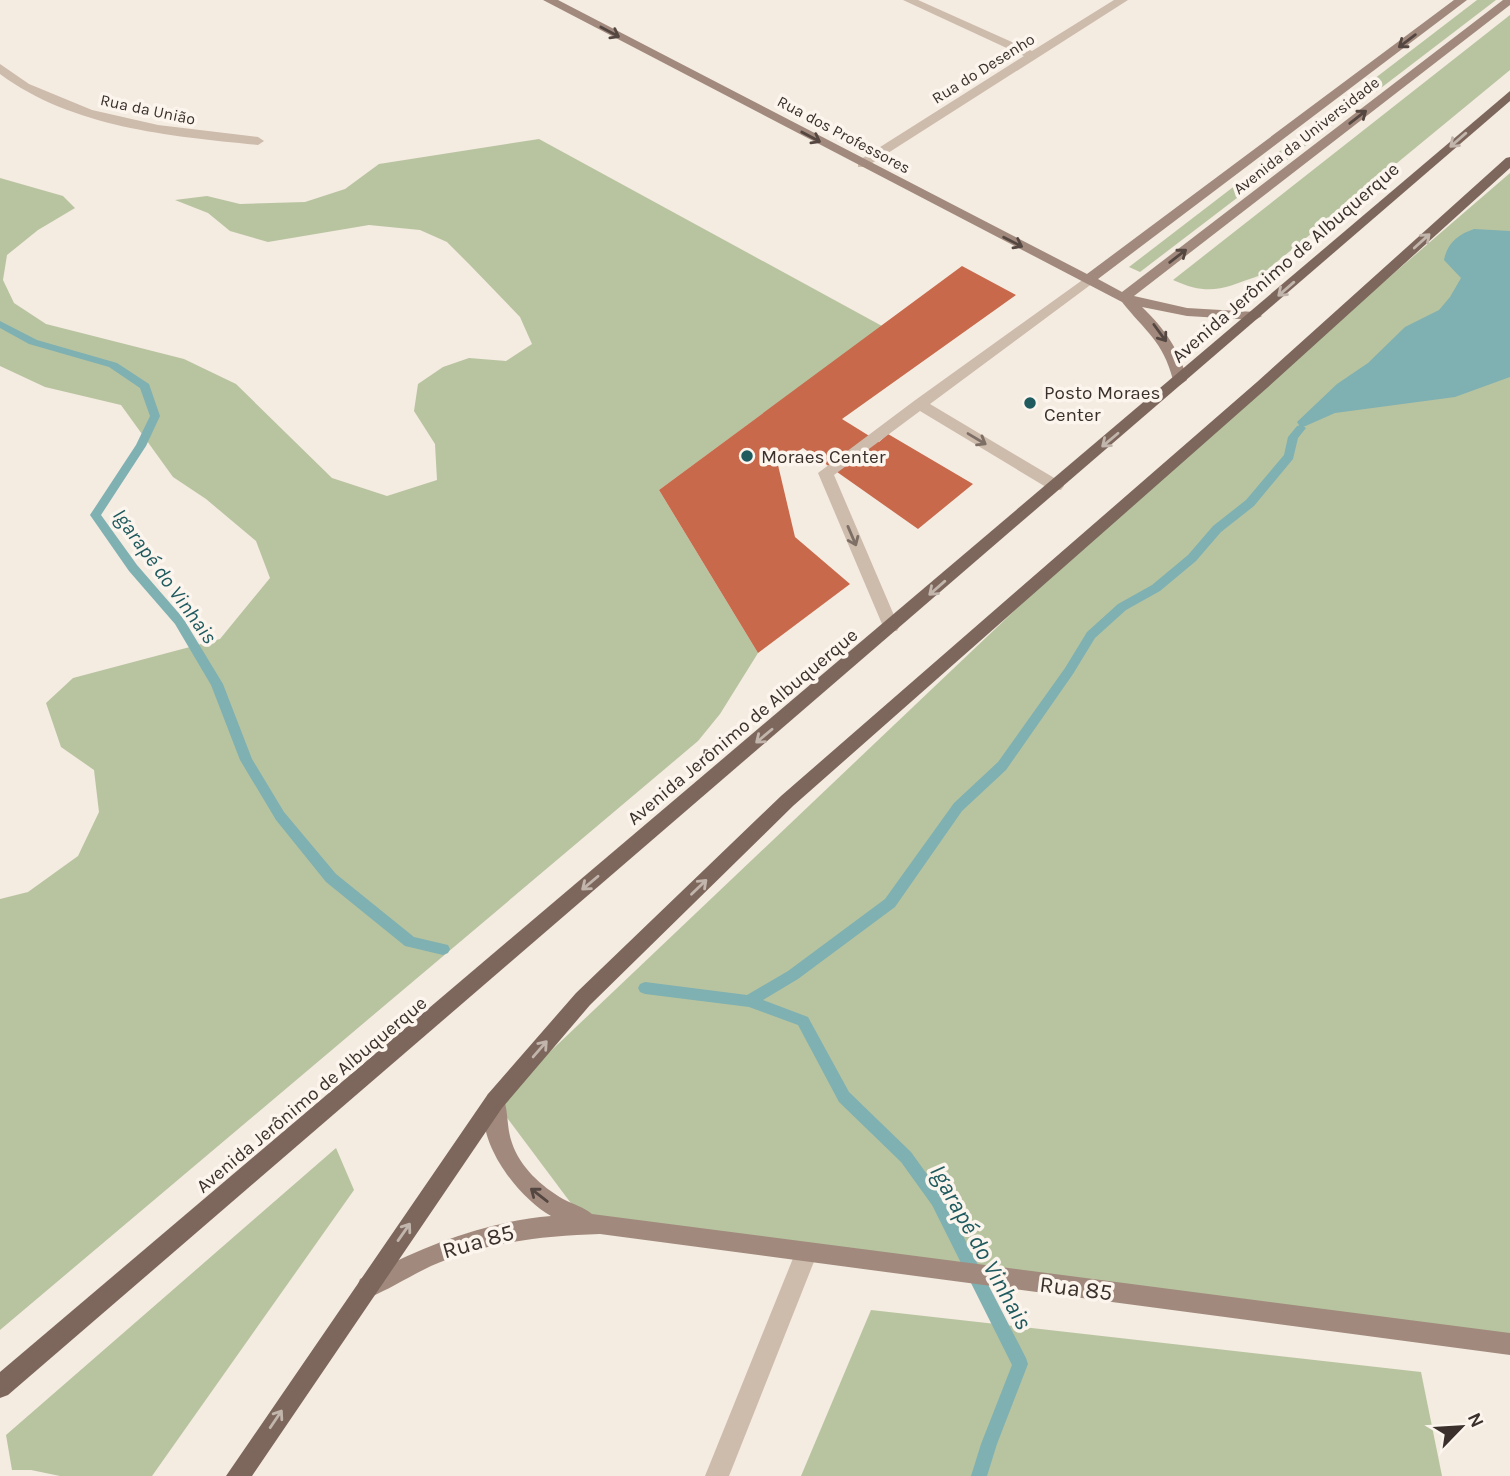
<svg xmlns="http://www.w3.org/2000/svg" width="1510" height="1476" font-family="Karla,sans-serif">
<rect width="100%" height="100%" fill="#f4ebe1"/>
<!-- green -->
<g fill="#b8c4a0">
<path d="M1477,0H1496L1140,272L1129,267Z"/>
<path d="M1510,15V70L1261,275C1223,288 1211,297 1173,280Z"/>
<path d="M539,139L882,326L659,490L758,653L720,714L698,741L0,1330V899L28,892L78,856L99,812L94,770L61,747L46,703L73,678L220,639L270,578L256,541L206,499L173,477L121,405L45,387L0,366V178L63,196L75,208L38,230L7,255L3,280L14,303L46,324L184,359L236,384L332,478L387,496L437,480L435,444L414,411L418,384L443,367L469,358L506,361L532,344L520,317L468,263L447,242L420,230L369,225L268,242L230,231L208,213L175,200L207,196L240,204L305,202L345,189L379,164Z"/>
<path d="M1510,173V1349L588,1226L496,1103L1132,499Z"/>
<path d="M336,1148L354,1190L152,1476H60L31,1470H12L6,1435Z"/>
<path d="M871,1310L1421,1372L1442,1476H801Z"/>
</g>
<!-- water -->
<path fill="#7fb0b2" d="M1474,229L1510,231V377L1455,397L1335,413L1301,428L1297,422L1337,384L1368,363L1405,327L1439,310L1450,297L1461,278L1444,260C1447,243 1459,234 1474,229Z"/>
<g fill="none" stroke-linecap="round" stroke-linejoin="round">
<!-- stream -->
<g fill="#7fb0b2" fill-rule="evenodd">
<path d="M0,321L37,340L117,363L149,384L160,416L146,446L101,515L137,565L183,618L223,684L252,759L284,812L336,874L414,937L448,945L450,949L448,953L443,955L405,946L326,882L276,820L240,760L211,685L175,624L129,571L90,515L136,445L150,416L140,388L109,367L29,344L0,328Z"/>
<path d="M1301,425L1306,428L1298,438L1293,459L1254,506L1221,532L1196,561L1160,591L1126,610L1095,638L1073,674L1006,770L962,811L895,907L798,979L763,1000L808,1017L849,1092L911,1152L942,1195L1026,1358L1028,1364L997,1444L987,1476H971L981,1444L1012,1365L932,1205L901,1162L839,1102L798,1025L749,1007L645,994L640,992L638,988L640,984L645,982L747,995L788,971L885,899L954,803L998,762L1065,668L1087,632L1118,604L1152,585L1188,555L1213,526L1246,500L1284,455L1288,437L1297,426Z"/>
</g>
</g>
<!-- building -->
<path fill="#c8694b" d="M962,266L1016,295L842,419L879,442L888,434L973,484L918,529L803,448L778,465L795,537L850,584L758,653L659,490Z"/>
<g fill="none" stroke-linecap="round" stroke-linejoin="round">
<!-- lane -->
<g fill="#cdbbac" fill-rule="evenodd">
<path d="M1088,276L1093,277V283L930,404L1061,482L1064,486L1061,490H1051L920,411L834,475L899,627L897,631H885L818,473L914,401Z"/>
<path d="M806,1243L814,1246L817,1254L729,1476H705L798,1246Z"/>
</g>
<!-- street -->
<g fill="#cdbbac" fill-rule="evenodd">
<path d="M903,0H918L1032,51L1114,0H1128L866,167H858V161L1024,56Z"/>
<path d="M0,64L29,84L92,110L158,125L258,137L264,141L258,145C170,136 73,128 0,74Z"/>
</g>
<!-- secondary -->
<g fill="#a18a7d" fill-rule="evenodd">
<path d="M543,0H558L1087,274L1454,0H1467L1098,279L1122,292L1503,0H1510V5L1134,296L1187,308L1255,312L1262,316L1255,320L1187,316L1142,307C1164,328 1180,350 1187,380L1180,385L1173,380C1163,341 1145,331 1122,302Z"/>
<path d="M495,1091L502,1094C509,1109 506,1127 512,1143C520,1167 541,1186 563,1199C572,1204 584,1207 592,1214L1510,1333V1355L600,1234C542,1236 485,1242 431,1266C410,1276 390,1289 368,1298L360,1295L357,1287L360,1279C421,1247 482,1222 551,1216C517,1197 469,1135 488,1094Z"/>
</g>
<!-- primary -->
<g fill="#7d675c" fill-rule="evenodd">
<path d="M1510,91V101L8,1395L0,1398V1372Z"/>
<path d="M1510,157V168L1267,388L793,806L590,1005L502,1108L252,1476H226L488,1094L576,993L781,796L1257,382L1506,158Z"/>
</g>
</g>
<!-- one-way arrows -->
<defs><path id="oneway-shaft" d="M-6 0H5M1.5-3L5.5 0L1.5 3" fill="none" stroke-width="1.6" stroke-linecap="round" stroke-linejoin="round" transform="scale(1.75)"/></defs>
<g stroke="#544640">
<use href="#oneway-shaft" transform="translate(610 32) rotate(28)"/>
<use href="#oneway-shaft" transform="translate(1407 41) rotate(143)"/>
<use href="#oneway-shaft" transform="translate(1358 117) rotate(-38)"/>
<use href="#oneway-shaft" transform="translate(811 137) rotate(28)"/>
<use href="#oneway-shaft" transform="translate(1013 242) rotate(27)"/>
<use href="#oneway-shaft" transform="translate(1178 256) rotate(-38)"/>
<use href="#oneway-shaft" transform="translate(1160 333) rotate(54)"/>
<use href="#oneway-shaft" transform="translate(539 1195) rotate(-142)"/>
</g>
<g stroke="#c2b5ac">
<use href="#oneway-shaft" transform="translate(1458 140) rotate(139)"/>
<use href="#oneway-shaft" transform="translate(1422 241) rotate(-42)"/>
<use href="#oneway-shaft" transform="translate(1286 289) rotate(139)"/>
<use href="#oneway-shaft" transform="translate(1110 440) rotate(140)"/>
<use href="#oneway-shaft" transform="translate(937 588) rotate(139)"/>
<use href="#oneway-shaft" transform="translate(764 736) rotate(140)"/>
<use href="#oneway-shaft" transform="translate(590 883) rotate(140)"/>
<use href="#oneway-shaft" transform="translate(699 887) rotate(-44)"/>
<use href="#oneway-shaft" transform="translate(540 1049) rotate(-49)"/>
<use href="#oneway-shaft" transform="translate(404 1232) rotate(-55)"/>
<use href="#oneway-shaft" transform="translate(276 1419) rotate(-56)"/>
</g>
<g stroke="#7d6f65">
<use href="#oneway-shaft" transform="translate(977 439) rotate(31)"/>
<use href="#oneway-shaft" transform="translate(852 536) rotate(67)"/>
</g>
<!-- markers -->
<g fill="#1f5a5e" stroke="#fbf5ee" stroke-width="2.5">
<circle cx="1030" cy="403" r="7"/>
<circle cx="747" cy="456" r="7"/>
</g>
<g text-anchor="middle" stroke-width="7" stroke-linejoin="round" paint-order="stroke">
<!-- far-street labels -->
<g font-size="16" fill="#3b302b" stroke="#fbf5ee">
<text transform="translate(983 68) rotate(-32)" y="6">Rua do Desenho</text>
<text transform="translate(148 109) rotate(12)" y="6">Rua da União</text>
<text transform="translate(844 134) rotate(28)" y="6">Rua dos Professores</text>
<text transform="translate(1306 135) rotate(-38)" y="6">Avenida da Universidade</text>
</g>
<!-- street labels -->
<g font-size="19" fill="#3b302b" stroke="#fbf5ee">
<text transform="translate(1285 262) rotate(-41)" y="7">Avenida Jerônimo de Albuquerque</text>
<text transform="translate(742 726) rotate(-40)" y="7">Avenida Jerônimo de Albuquerque</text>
<text transform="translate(311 1094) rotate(-40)" y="7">Avenida Jerônimo de Albuquerque</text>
</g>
<!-- poi labels -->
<g font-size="19" fill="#3b302b" stroke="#fbf5ee" text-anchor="start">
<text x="1044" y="399">Posto Moraes<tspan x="1044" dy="22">Center</tspan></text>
<text x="761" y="463">Moraes Center</text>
</g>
<!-- water labels -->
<g font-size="21" font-style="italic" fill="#1f5a5e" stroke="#fbf5ee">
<text transform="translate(165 576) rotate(54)" y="7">Igarapé do Vinhais</text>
</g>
<!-- near-street labels -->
<g font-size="23" fill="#3b302b" stroke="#fbf5ee">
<text transform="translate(478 1241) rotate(-16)" y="8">Rua 85</text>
<text transform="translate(1076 1288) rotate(7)" y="8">Rua 85</text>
</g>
<!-- near-water labels -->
<g font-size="24" font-style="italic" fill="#1f5a5e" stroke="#fbf5ee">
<text transform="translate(981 1247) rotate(61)" y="8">Igarapé do Vinhais</text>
</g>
</g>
<!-- north arrow -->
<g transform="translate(1461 1427) rotate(65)" stroke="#fbf5ee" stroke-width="5" paint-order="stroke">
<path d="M0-5L12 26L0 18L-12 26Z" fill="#3b302b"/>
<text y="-10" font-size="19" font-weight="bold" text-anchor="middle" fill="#3b302b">N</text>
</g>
</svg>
